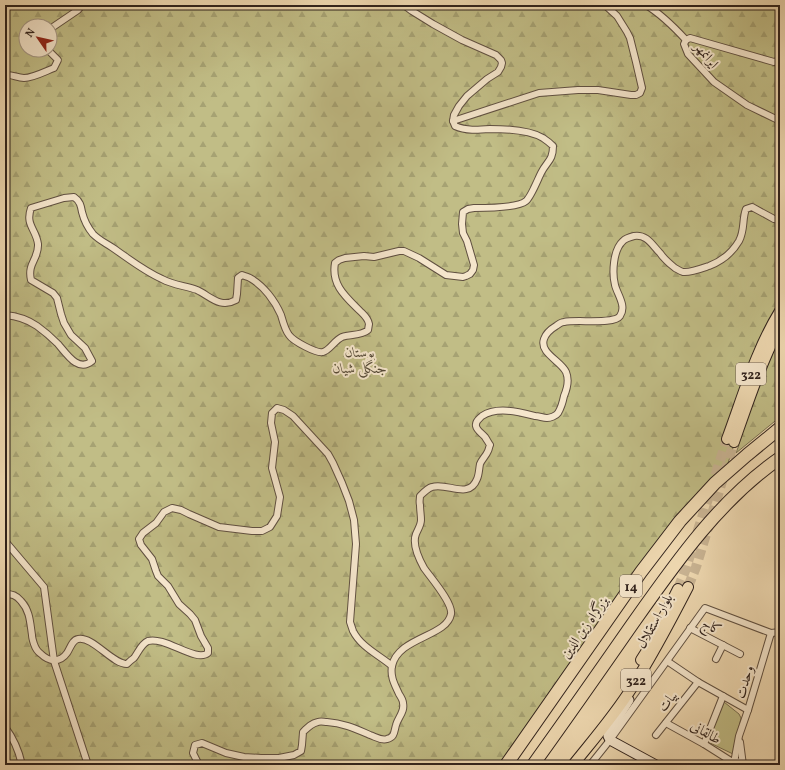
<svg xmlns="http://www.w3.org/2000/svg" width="785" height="770" font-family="Vollkorn,Amiri,serif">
<defs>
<pattern id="forest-firs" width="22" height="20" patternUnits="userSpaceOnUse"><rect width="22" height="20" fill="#c1bd86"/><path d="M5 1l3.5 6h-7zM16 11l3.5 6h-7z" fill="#a6a273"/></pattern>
</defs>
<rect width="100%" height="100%" fill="#efd9b1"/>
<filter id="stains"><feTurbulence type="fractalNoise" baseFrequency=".005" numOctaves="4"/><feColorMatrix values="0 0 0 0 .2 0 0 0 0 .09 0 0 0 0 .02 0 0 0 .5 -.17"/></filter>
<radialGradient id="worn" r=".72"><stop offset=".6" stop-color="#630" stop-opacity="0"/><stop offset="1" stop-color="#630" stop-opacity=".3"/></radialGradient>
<!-- forest -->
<path fill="url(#forest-firs)" stroke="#787051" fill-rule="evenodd" d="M5,5H780V417L736,453L739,445L735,442L723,478L689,513L506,765H5ZM26,26H50V50H26Z"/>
<!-- green -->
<path fill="#c1bd86" stroke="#787051" d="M724,702L739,714L741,718L733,754L708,742Z"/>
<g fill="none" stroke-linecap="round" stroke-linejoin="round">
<!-- primary-tunnel -->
<g stroke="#c9b493" stroke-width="10" stroke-dasharray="10 5" stroke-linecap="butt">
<path d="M688,587L696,567L734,442"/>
<path d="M678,589L685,571L727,439"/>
</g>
<defs>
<g id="street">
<path d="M646,5C661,14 674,27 686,40"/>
<path d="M50,29L78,10L82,5"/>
<path d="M780,60L774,62L690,38L686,40L684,44L688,54L714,82L747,105L780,121"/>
<path d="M5,75C12,74 17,78 24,78C33,78 46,71 54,68L58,60L48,50"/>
<path d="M453,121L539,93L578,90H598L631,95H636L640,93L642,88L636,62L630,38L627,32L617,16L605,5"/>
<path d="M5,315C17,316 27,319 37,326C44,331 52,338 58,344C66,353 78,373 92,361L85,348L71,335L64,323L61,314L57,298L53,293L31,280C27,263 39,259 38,244C36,229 25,225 31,208L64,198L74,197C80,201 81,206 82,212C84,220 88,228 93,234C100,241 106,243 113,248C129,259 144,271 162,279C173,285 186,286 197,290C210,296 220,309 236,300L237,294L238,278L242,275C245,276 248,277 250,278C264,286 275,301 281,315C283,322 285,330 289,335C293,341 317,354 323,352C329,351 335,340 342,337C351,334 361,336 368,330C368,330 369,324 369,324C368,318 364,315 360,311C346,297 331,285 335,263L339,260L345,258L364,256L374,257L399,251H404L419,258L446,275L463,277L466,276L470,274L473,270L474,265L467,241L463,233L462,224L463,212L468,209L474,208C485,208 518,208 526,201C531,197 538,179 541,173C547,161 553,161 553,146C550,143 546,140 543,138C529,130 506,129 490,129C478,130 466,131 455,126L453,121L454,115L459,106L467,96L487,79L498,72L501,67L502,63L501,60L496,55L462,40L433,24L412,11L404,5"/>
<path d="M5,541L44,587L54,661L88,765"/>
<path d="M5,594C12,594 16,595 21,601C30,611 30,622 32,635C32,638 33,641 34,644C35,647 38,652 41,654C49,662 60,663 67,653C70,649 72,640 78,639C93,636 112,664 127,664C129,662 131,660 134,658C138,653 141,644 148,641C165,636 196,663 208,653V648L201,636L195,620L190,614L179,604L168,586L158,576L156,571L152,559L141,545L139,539L143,533L156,523L164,512L172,508L181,510L189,514L219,527L252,531H262L270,527L277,516L280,497L272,468L275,442L271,423L272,413L277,408L284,410L293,416L328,454L333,463L342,483L349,501L354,520L356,544L350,622C351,625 352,628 353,631C361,647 379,655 392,666"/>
<path d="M690,628L740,654"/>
<path d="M771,633L780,632"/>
<path d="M716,659L723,645"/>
<path d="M670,663L698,682L748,710"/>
<path d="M666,723L704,744L734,763L739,736L748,710L771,633"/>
<path d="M5,727C14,739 19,751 22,765"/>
<path d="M656,735L698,682"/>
<path d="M740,742L743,765"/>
<path d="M704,744L723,696"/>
<path d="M199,765L193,753L195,745L202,743L226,753L244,757L261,758H279L294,755L301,751L302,745L303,732C308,727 312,723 318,722C321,721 324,722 327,722C343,723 356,729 370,735C376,737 381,741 387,739C395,737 394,732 396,725C398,717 405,712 403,703C403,700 401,697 399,694C395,685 390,677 392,666C398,637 447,637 451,614C453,603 431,578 424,568C419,559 412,544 416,534C418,529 421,525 421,520C421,515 420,510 420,505C419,502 420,499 420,496C423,493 428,488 432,487C447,482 469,500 477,479C479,475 479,469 480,464C482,459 486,456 488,451C489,449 489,447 490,445C488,442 487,440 485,437C482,433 477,431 476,426C475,421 479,419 482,416C497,406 519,412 535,416C539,416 543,418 547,418C550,418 556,416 558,413C561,408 563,401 564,396C567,389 569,379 566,372C561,361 539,353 544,339C546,333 551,329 556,326C559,324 561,322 564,322C577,319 614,325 620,316C627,306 617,294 615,285C612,273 613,250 623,241C626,238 630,237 634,236C647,234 652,245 660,253C664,259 670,264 675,268C677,269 680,271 683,272C690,273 703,268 709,266C722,261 732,253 739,241C745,230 742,219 746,209L752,207L774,219L780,220"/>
<path d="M590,765L610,740L705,608L771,633"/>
</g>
<g id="secondary">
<path d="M629,700L609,732L608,736L610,740L656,765"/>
<path d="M733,765L734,763H739L741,765"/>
</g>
<g id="primary">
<path d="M727,439C743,396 756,350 780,311"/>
<path d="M734,442C748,402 761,363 780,326"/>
<path d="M641,660L648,649L678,589"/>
<path d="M573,765C593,740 614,716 631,689C652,656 670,622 688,587"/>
</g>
<g id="highway">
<path d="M506,765L641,572L680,521L715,483L747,455L780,428"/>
<path d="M533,765C566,719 599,672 631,626C674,565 718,501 780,458"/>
</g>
</defs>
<!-- street casing -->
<use href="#street" stroke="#605041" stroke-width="8"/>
<!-- secondary casing -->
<use href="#secondary" stroke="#30221c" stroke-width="11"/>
<!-- primary casing -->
<use href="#primary" stroke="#30221c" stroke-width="12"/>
<!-- highway casing -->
<use href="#highway" stroke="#30221c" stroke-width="14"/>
<!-- street -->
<use href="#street" stroke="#f5e6cc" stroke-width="6"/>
<!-- secondary -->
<use href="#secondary" stroke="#f5e6cc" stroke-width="9"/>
<!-- primary -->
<use href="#primary" stroke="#efd9b1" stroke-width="10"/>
<!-- highway -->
<use href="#highway" stroke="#efd9b1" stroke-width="12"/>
</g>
<g text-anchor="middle" stroke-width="4" stroke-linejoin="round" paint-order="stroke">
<!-- shield labels -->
<g fill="#f5e6cc" stroke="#6b5d51" stroke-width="1">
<rect x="736" y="363" width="30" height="22" rx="3"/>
<rect x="620" y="575" width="22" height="22" rx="3"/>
<rect x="621" y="669" width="30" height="22" rx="3"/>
</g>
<g font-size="13" font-weight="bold" fill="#30221c">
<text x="751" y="379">322</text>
<text x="631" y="591">14</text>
<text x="636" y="685">322</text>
</g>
<!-- street labels -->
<g font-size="14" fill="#30221c" stroke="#f5e6cc">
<text transform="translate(707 55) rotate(51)" y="5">ایرانمهر</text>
<text transform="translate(654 621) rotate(-61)" y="5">بلوار استقلال</text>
<text transform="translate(712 626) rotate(28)" y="5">کاج</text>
<text transform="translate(584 627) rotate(-55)" y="5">بزرگراه زین الدین</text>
<text transform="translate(744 682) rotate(-74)" y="5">وحدت</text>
<text transform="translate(667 701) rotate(-52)" y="5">بیات</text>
<text transform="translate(706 732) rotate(30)" y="5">طالقانی</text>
</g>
<!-- park labels -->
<g font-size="14" font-style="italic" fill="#544936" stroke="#f5e6cc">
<text x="360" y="357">بوستان<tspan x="360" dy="16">جنگلی شیان</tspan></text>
</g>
</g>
<!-- margin -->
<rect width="785" height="770" fill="none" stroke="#efd9b1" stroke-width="20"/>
<rect x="6" y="6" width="773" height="758" fill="none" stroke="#30221c" stroke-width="2"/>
<rect x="10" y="10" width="765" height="750" fill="none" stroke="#30221c"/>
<!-- north arrow -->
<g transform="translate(38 38) rotate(304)"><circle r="19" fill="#f5e6cc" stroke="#a69886"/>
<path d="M0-3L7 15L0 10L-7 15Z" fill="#8f2418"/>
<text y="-6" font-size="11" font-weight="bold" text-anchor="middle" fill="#30221c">N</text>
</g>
<rect width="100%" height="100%" filter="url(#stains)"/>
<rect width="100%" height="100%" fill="url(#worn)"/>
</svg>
